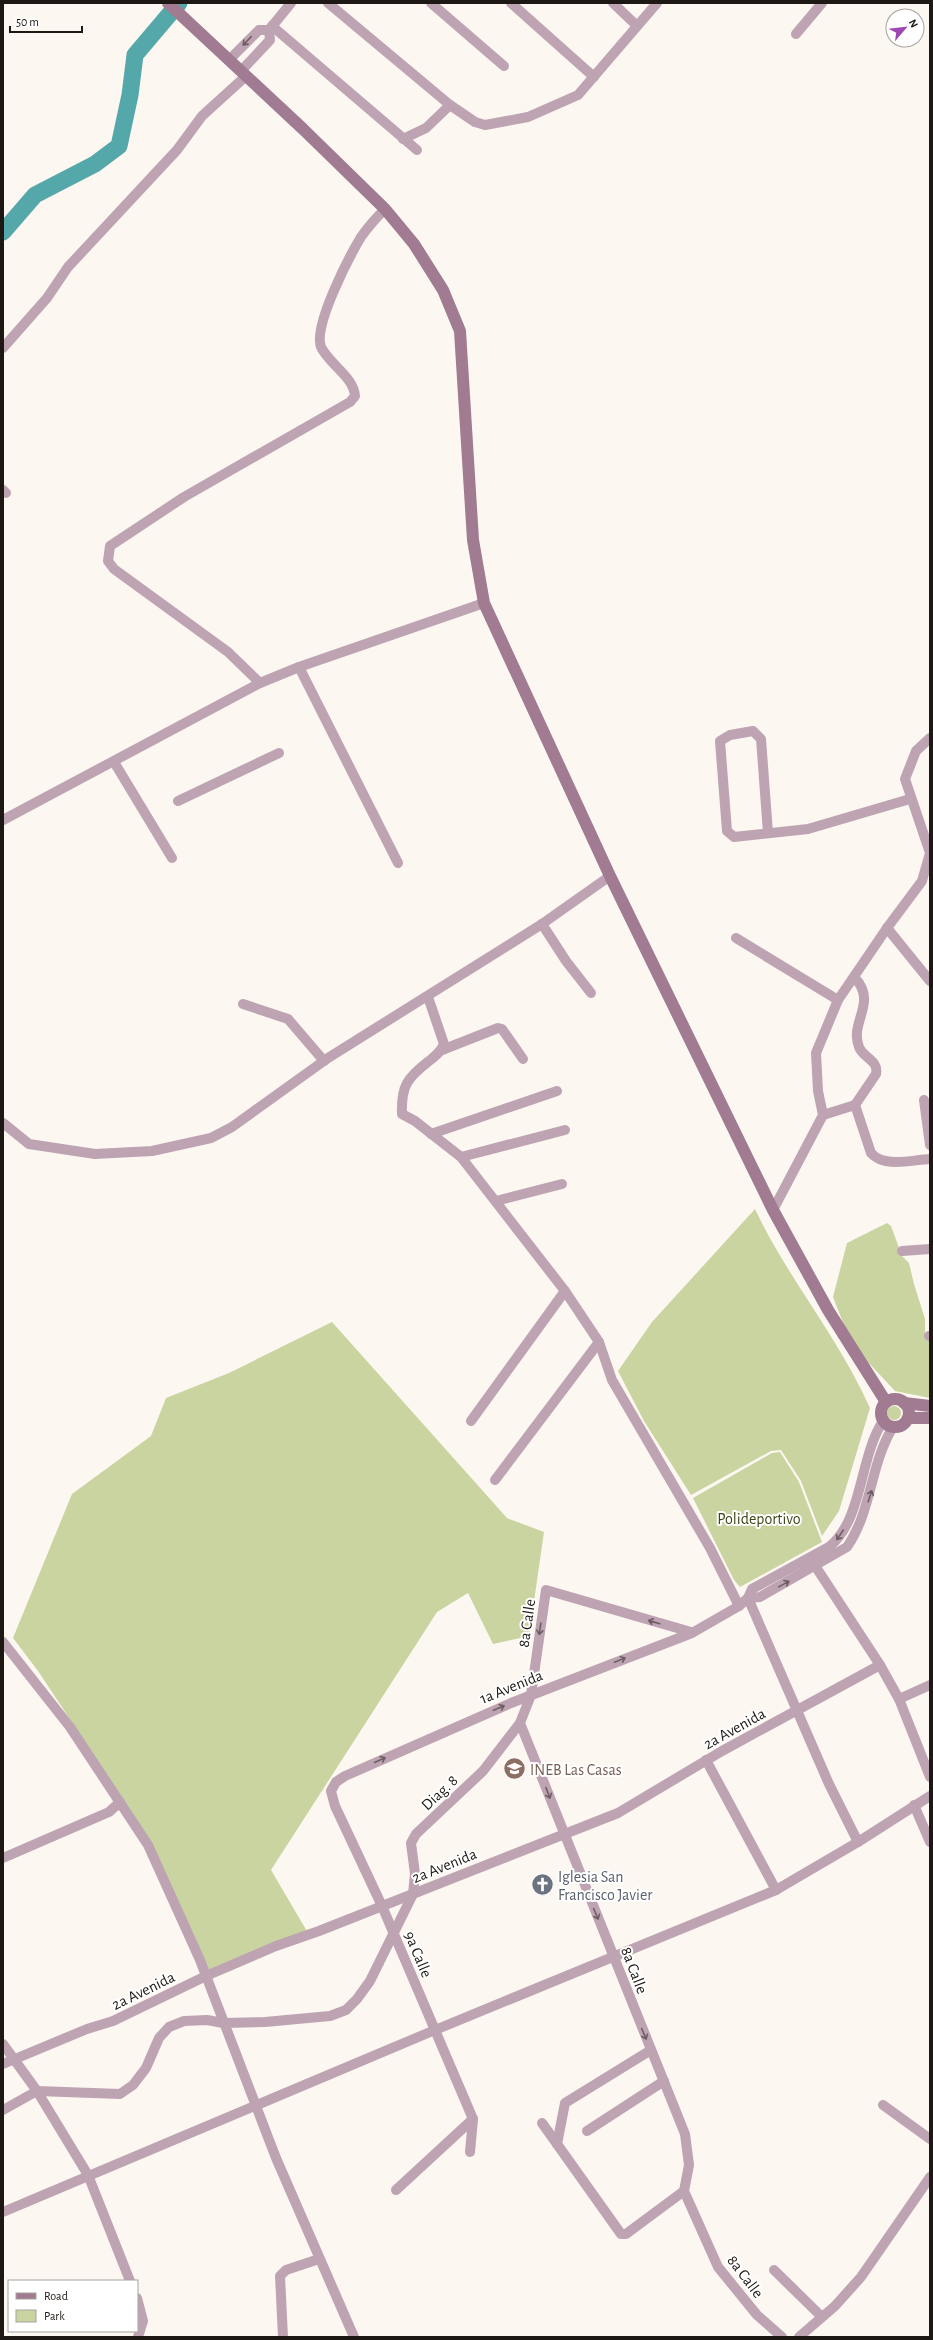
<svg xmlns="http://www.w3.org/2000/svg" width="933" height="2340" font-family="'Alegreya Sans',sans-serif">
<rect width="100%" height="100%" fill="#fdf7f2"/>
<!-- green -->
<g fill="#cad4a0">
<path d="M755,1209C788,1279 839,1338 870,1408L839,1511L822,1536L801,1481L781,1450L771,1451L691,1495L644,1421L618,1371L652,1322Z"/>
<path d="M887,1223L891,1226L902,1256L909,1263L914,1284L925,1319V1335L930,1340V1398L895,1391L867,1361L844,1325L833,1297L847,1243Z"/>
<path d="M332,1322L507,1518L544,1532L529,1636L493,1644L468,1593L437,1612L271,1870L308,1933L210,1972L115,1787L38,1671L13,1638L72,1494L151,1436L166,1398L229,1373Z"/>
<circle cx="894" cy="1413" r="7"/>
<path d="M780,1452L799,1482L822,1542L740,1587L734,1580L693,1498L772,1453Z"/>
</g>
<g fill="none" stroke-linecap="round" stroke-linejoin="round">
<!-- river -->
<path stroke="#54a8a9" stroke-width="17" d="M3,232L35,195L95,164L119,146L130,95L135,55L179,3"/>
<!-- minor -->
<g stroke="#bea4b3" stroke-width="10">
<path d="M328,3L450,105L475,122L485,125L528,117L578,95L657,3"/>
<path d="M431,3L504,66"/>
<path d="M511,3L594,77"/>
<path d="M613,3L636,25"/>
<path d="M272,26L417,150"/>
<path d="M796,34L822,3"/>
<path d="M229,60L259,30H269"/>
<path d="M241,71L270,40L269,30L291,3"/>
<path d="M403,139L426,128L450,105"/>
<path d="M3,348L47,298L68,267L177,150L202,116L246,76"/>
<path d="M3,490L6,493"/>
<path d="M299,667L398,863"/>
<path d="M260,683L228,652L114,569L108,561L110,546L184,497L350,402L355,396C354,377 329,364 321,347C313,326 349,257 361,237C368,227 376,218 385,209"/>
<path d="M114,762L172,858"/>
<path d="M178,801L279,753"/>
<path d="M3,820L260,683L299,667L484,603"/>
<path d="M768,833L761,739L753,731L730,735L720,741L727,831L734,837L808,829L910,799"/>
<path d="M542,924L566,961L591,993"/>
<path d="M887,928L930,981"/>
<path d="M736,938L838,1000"/>
<path d="M428,997L444,1044C441,1052 435,1056 429,1061C407,1078 401,1086 402,1114L415,1121L461,1157L565,1291L599,1342L612,1380L710,1548L739,1606"/>
<path d="M243,1004L288,1019L324,1061"/>
<path d="M442,1050L498,1028L502,1029L523,1059"/>
<path d="M924,1100L930,1145"/>
<path d="M855,1105L876,1074C879,1060 863,1058 859,1047C849,1022 878,1003 855,978"/>
<path d="M823,1115L855,1105L871,1153C884,1168 911,1160 930,1159"/>
<path d="M3,1123L29,1144L95,1154L152,1151L211,1138L232,1127L328,1058L542,924L610,876"/>
<path d="M431,1134L557,1091"/>
<path d="M461,1157L565,1130"/>
<path d="M496,1201L562,1184"/>
<path d="M773,1210L823,1115L818,1091L816,1053L838,1000L887,928L922,881L930,853L905,779L916,751L930,738"/>
<path d="M902,1251L930,1249"/>
<path d="M929,1336H930"/>
<path d="M471,1421L565,1291"/>
<path d="M495,1480L599,1342"/>
<path d="M810,1558L880,1665L899,1699L930,1777"/>
<path d="M748,1598L829,1784L858,1842"/>
<path d="M748,1598L760,1597L847,1547C872,1511 870,1464 893,1427"/>
<path d="M691,1632L546,1590L531,1695L520,1723L685,2134L689,2165L684,2191L718,2267L757,2315L782,2337"/>
<path d="M3,1642L70,1727L148,1845L200,1960L276,2158L354,2337"/>
<path d="M899,1699L930,1685"/>
<path d="M706,1760L776,1890"/>
<path d="M914,1805L930,1842"/>
<path d="M3,1858L109,1812L120,1802"/>
<path d="M3,2044L37,2091L88,2175L130,2281"/>
<path d="M651,2050L565,2103L557,2144L621,2234H626L684,2191"/>
<path d="M3,2064L87,2029L113,2021L206,1976L276,1946L319,1931L618,1813L722,1751L880,1665"/>
<path d="M883,2105L930,2139"/>
<path d="M3,2110L37,2091L120,2094L133,2085L146,2068L159,2038L169,2027L184,2021L207,2020L223,2023L265,2022L330,2016L346,2010L357,1999L370,1981L413,1894L415,1874L411,1843L416,1834L483,1771L520,1723"/>
<path d="M542,2123L557,2144"/>
<path d="M587,2131L664,2081"/>
<path d="M470,2152L473,2119L382,1906L335,1806L331,1791L336,1782L345,1776L511,1703L692,1633L739,1606L748,1598L752,1589L829,1547C863,1520 859,1458 883,1421"/>
<path d="M396,2190L473,2119"/>
<path d="M3,2212L435,2030L776,1890L858,1842L930,1796"/>
<path d="M774,2270L822,2317"/>
<path d="M137,2298L143,2321L138,2337"/>
<path d="M283,2337L280,2276L286,2270L319,2259"/>
<path d="M799,2337L835,2306L861,2277L930,2177"/>
</g>
<!-- secondary -->
<g stroke="#a07b91" stroke-width="12">
<path d="M168,3L303,129L385,209L414,244L443,290L460,331L473,540L484,603L610,876L773,1210L828,1310L886,1402"/>
<circle cx="895" cy="1413" r="14"/>
<path d="M904,1403L930,1406"/>
<path d="M908,1418H930"/>
</g>
</g>
<!-- one-way arrows -->
<defs><path id="oneway-shaft" d="M-6 0H5M1.5-3L5.5 0L1.5 3" fill="none" stroke-width="1.6" stroke-linecap="round" stroke-linejoin="round"/></defs>
<g stroke="#6e5e64">
<use href="#oneway-shaft" transform="translate(247 41) rotate(134)"/>
<use href="#oneway-shaft" transform="translate(870 1496) rotate(-72)"/>
<use href="#oneway-shaft" transform="translate(840 1535) rotate(123)"/>
<use href="#oneway-shaft" transform="translate(784 1584) rotate(-29)"/>
<use href="#oneway-shaft" transform="translate(654 1622) rotate(-164)"/>
<use href="#oneway-shaft" transform="translate(540 1629) rotate(98)"/>
<use href="#oneway-shaft" transform="translate(620 1660) rotate(-22)"/>
<use href="#oneway-shaft" transform="translate(499 1708) rotate(-23)"/>
<use href="#oneway-shaft" transform="translate(380 1760) rotate(-24)"/>
<use href="#oneway-shaft" transform="translate(548 1793) rotate(69)"/>
<use href="#oneway-shaft" transform="translate(596 1914) rotate(67)"/>
<use href="#oneway-shaft" transform="translate(644 2034) rotate(67)"/>
</g>
<!-- icons -->
<defs>
<symbol id="university-disc" viewBox="-11 -11 22 22"><circle r="9.5" fill="#8d6e63" stroke="#fff"/><path d="M0-5L7-2L0 1L-7-2ZM-4 1L0 2.5L4 1V4Q0 6-4 4Z" fill="#fff"/></symbol>
<symbol id="church-disc" viewBox="-11 -11 22 22"><circle r="9.5" fill="#6b7280" stroke="#fff"/><path d="M-1.2-6h2.4v3.5h3.3v2.4h-3.3V6h-2.4V-.1h-3.3v-2.4h3.3Z" fill="#fff"/></symbol>
</defs>
<g fill-rule="evenodd">
<use href="#university-disc" x="502" y="1756" width="25" height="25"/>
<use href="#church-disc" x="530" y="1872" width="25" height="25"/>
</g>
<g text-anchor="middle" stroke-width="4" stroke-linejoin="round" paint-order="stroke">
<!-- park labels -->
<g font-size="16" fill="#3f4618" stroke="#fff">
<text x="759" y="1524">Polideportivo</text>
</g>
<!-- street labels -->
<g font-size="16" fill="#1d1814" stroke="#fff">
<text transform="translate(526 1623) rotate(-82)" y="6">8a Calle</text>
<text transform="translate(511 1686) rotate(-22)" y="6">1a Avenida</text>
<text transform="translate(734 1728) rotate(-29)" y="6">2a Avenida</text>
<text transform="translate(439 1792) rotate(-43)" y="6">Diag. 8</text>
<text transform="translate(444 1865) rotate(-22)" y="6">2a Avenida</text>
<text transform="translate(419 1954) rotate(67)" y="6">9a Calle</text>
<text transform="translate(635 1970) rotate(69)" y="6">8a Calle</text>
<text transform="translate(143 1990) rotate(-26)" y="6">2a Avenida</text>
<text transform="translate(746 2276) rotate(53)" y="6">8a Calle</text>
</g>
<!-- education labels -->
<g font-size="16" fill="#785e54" stroke="#fff" text-anchor="start">
<text x="530" y="1775">INEB Las Casas</text>
</g>
<!-- worship labels -->
<g font-size="16" fill="#5b616d" stroke="#fff" text-anchor="start">
<text x="558" y="1882">Iglesia San<tspan x="558" dy="18">Francisco Javier</tspan></text>
</g>
</g>
<!-- border -->
<rect width="933" height="2340" fill="none" stroke="#1d1814" stroke-width="8"/>
<!-- legend -->
<rect x="8" y="2280" width="130" height="52" fill="#ffffff" stroke="#a5a3a1"/>
<rect x="16" y="2293" width="20" height="6" fill="#a07b91" stroke="#a5a3a1"/>
<text x="44" y="2300" font-size="12" fill="#1d1814">Road</text>
<rect x="16" y="2310" width="20" height="12" fill="#cad4a0" stroke="#a5a3a1"/>
<text x="44" y="2320" font-size="12" fill="#1d1814">Park</text>
<!-- north arrow -->
<g transform="translate(905 28) rotate(62)"><circle r="19" fill="#ffffff" stroke="#a5a3a1"/>
<path d="M0-3L7 15L0 10L-7 15Z" fill="#9f46b1"/>
<text y="-6" font-size="11" font-weight="bold" text-anchor="middle" fill="#1d1814">N</text>
</g>
<!-- scale -->
<path d="M10 26v6h72v-6" fill="none" stroke="#1d1814" stroke-width="2"/>
<text x="16" y="26" font-size="12" fill="#1d1814" stroke="#ffffff" stroke-width="3" paint-order="stroke">50 m</text>
</svg>
